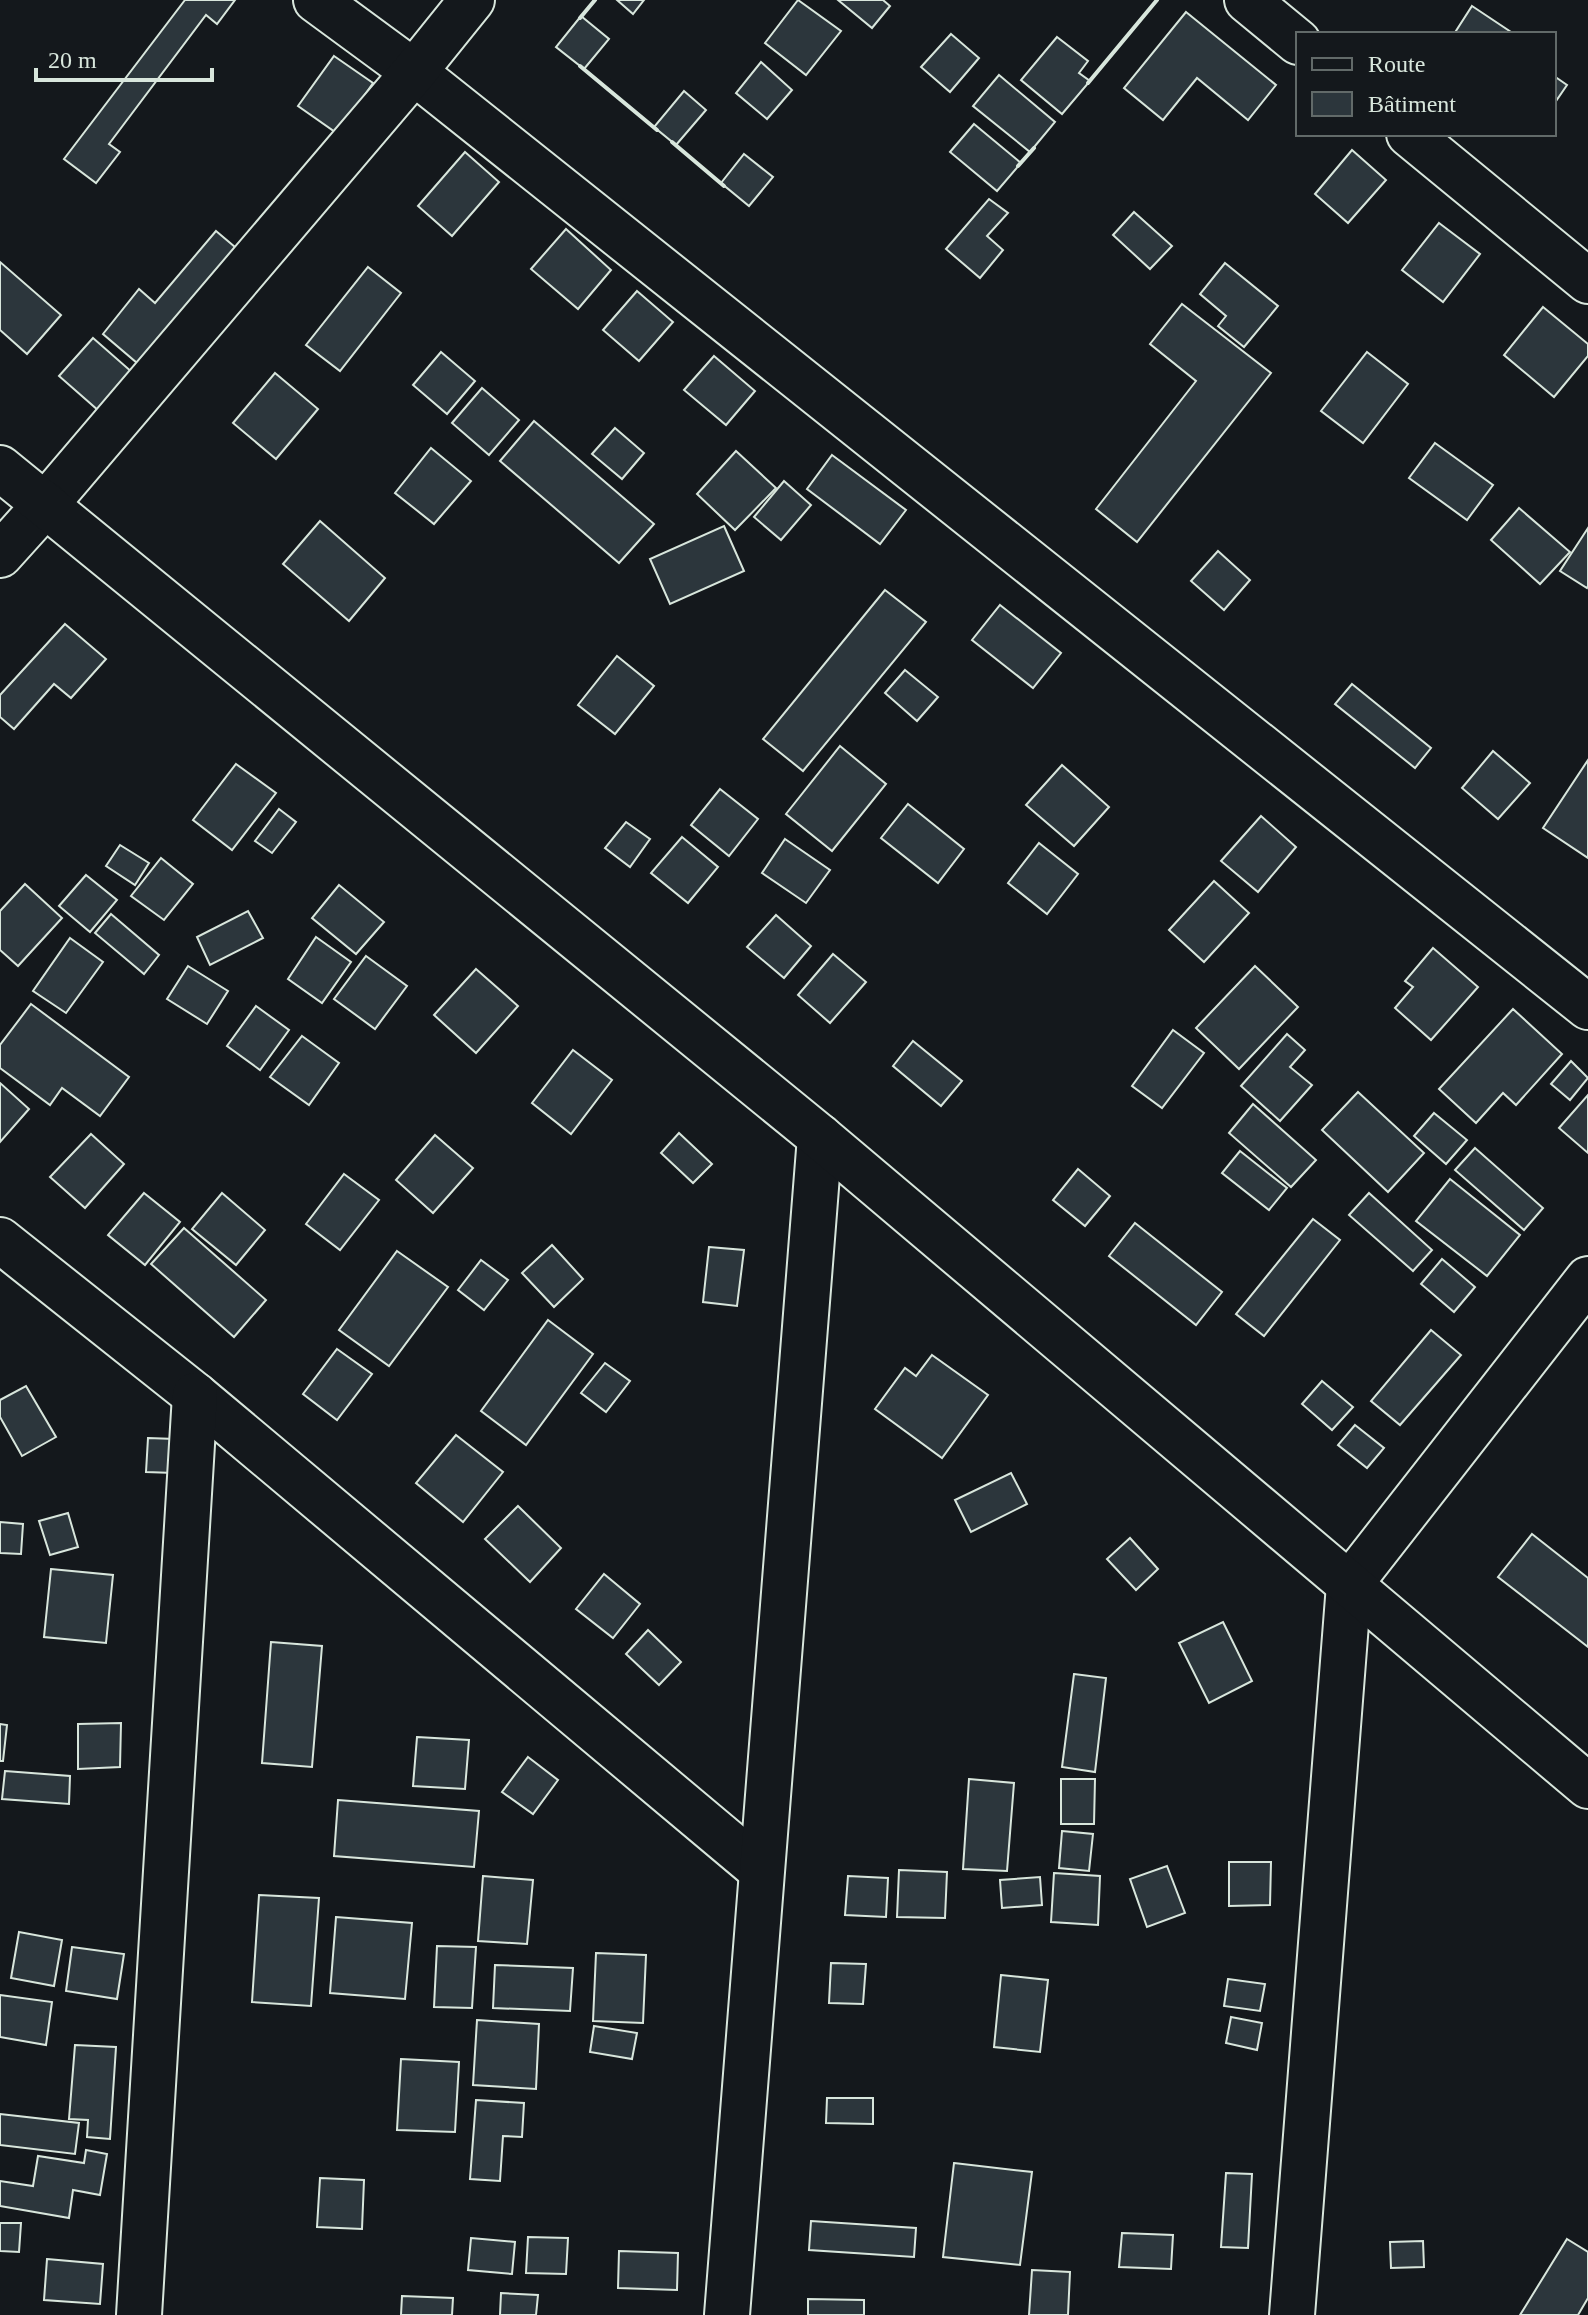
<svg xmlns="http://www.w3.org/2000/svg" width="1588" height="2315" font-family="Georgia,serif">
<rect width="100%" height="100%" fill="#14181c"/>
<!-- building -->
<g fill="#2c363c" stroke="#d8e6dc" stroke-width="2">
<path d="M185,0H235L217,24L206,15L109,144L120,152L96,183L64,159Z"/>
<path d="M617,0H644L633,14Z"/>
<path d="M798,0L841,31L806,75L765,43Z"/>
<path d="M838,0H883L890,6L872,28Z"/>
<path d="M1472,6L1514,34H1454Z"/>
<path d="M1186,12L1276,85L1248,120L1197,78L1163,120L1124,88Z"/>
<path d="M581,16L609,39L584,69L556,47Z"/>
<path d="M951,34L979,58L950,92L921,67Z"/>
<path d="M1057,37L1088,61L1079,73L1090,81L1062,114L1021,80Z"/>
<path d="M334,56L373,83L338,134L298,106Z"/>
<path d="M761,62L792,90L767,119L736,93Z"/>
<path d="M999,75L1055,122L1030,152L973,106Z"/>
<path d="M1554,76L1567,85L1554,104Z"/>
<path d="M684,91L706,110L676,145L654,127Z"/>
<path d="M974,124L1021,163L997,191L950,152Z"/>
<path d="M1352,150L1386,180L1348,223L1315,194Z"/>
<path d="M465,152L499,182L452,236L418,206Z"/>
<path d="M744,154L773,177L749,206L721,183Z"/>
<path d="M989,199L1008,213L987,236L1003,250L980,278L946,249Z"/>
<path d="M1134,212L1172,246L1150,269L1113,235Z"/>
<path d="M1439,223L1480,254L1443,302L1402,270Z"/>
<path d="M566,229L611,270L578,309L531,269Z"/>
<path d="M216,231L248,258L150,374L103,334L139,289L155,303Z"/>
<path d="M0,262L61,315L27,354L0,330Z"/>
<path d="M1225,263L1278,306L1244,347L1218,326L1226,316L1200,294Z"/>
<path d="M368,267L401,293L340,371L306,345Z"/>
<path d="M637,291L673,322L639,361L603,330Z"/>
<path d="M1182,304L1271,373L1137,542L1096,509L1196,381L1150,344Z"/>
<path d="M1543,307L1588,344V356L1554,397L1504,355Z"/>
<path d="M93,338L133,373L99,411L59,376Z"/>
<path d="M441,352L475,381L447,414L413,385Z"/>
<path d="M1367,352L1408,384L1363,443L1321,411Z"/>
<path d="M714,356L755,391L726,425L684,390Z"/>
<path d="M275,373L318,409L276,459L233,423Z"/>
<path d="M482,388L519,420L489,455L452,423Z"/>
<path d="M534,421L654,524L619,563L500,461Z"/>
<path d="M615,428L644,453L622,479L592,454Z"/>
<path d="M1435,443L1493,485L1467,520L1409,478Z"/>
<path d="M431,448L471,481L434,524L395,493Z"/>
<path d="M736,451L776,488L735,530L697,494Z"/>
<path d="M832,455L906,510L880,544L807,489Z"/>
<path d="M784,481L811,505L781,540L754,517Z"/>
<path d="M1519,508L1570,552L1540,584L1491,540Z"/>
<path d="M320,521L385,578L349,621L283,564Z"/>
<path d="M724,526L744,571L670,604L650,559Z"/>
<path d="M1588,528V586L1587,588L1560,571Z"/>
<path d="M1218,551L1250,580L1224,610L1191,581Z"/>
<path d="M885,590L926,622L803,771L763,739Z"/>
<path d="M1000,605L1061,653L1033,688L972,640Z"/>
<path d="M65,624L106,659L71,698L54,684L14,729L0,717V695Z"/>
<path d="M617,656L654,686L615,734L578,705Z"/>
<path d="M905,670L938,697L917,721L885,693Z"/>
<path d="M1352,684L1431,748L1415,768L1335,704Z"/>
<path d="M840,746L886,784L832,851L786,814Z"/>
<path d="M1493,751L1530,783L1498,819L1462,788Z"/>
<path d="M1588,760V858L1543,828Z"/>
<path d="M236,764L276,793L232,850L193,820Z"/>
<path d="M1062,765L1109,807L1074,846L1026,805Z"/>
<path d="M720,789L758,819L729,856L691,825Z"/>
<path d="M908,804L964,849L938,883L881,838Z"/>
<path d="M279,809L296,822L272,853L255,841Z"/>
<path d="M1261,816L1296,847L1258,892L1221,861Z"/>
<path d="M626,822L650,839L630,867L605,848Z"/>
<path d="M682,837L718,867L688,903L651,873Z"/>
<path d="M785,839L830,870L806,903L762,873Z"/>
<path d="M1039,843L1078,874L1047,914L1008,883Z"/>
<path d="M120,845L149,863L135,885L106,866Z"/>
<path d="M161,858L193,884L164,920L131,896Z"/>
<path d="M86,875L117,900L90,932L59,906Z"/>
<path d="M1214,881L1249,913L1204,962L1169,930Z"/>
<path d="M25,884L62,918L18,966L0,950V911Z"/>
<path d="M339,885L384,922L356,954L312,918Z"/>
<path d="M248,911L263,938L210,965L197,937Z"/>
<path d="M111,914L159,955L144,974L95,933Z"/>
<path d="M776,915L811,946L784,978L747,947Z"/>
<path d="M316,937L351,962L322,1003L288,979Z"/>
<path d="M70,938L103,962L66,1013L33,991Z"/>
<path d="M1433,948L1478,987L1431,1040L1395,1008L1413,987L1405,981Z"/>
<path d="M833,954L866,982L830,1023L798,995Z"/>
<path d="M366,956L407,986L375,1029L334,999Z"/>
<path d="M188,966L228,991L207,1024L167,999Z"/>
<path d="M1255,966L1298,1007L1239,1069L1196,1028Z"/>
<path d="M476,969L518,1006L476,1053L434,1015Z"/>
<path d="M31,1004L129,1077L100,1116L62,1088L50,1105L0,1068V1045Z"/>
<path d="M256,1006L289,1030L260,1070L227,1046Z"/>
<path d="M1513,1009L1562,1054L1516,1105L1503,1093L1476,1123L1439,1089Z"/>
<path d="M1173,1030L1204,1053L1162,1108L1132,1086Z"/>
<path d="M1287,1034L1305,1050L1290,1067L1312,1085L1280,1121L1241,1086Z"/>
<path d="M302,1036L339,1063L309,1105L270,1077Z"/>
<path d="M913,1041L962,1081L941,1106L893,1066Z"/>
<path d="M573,1050L612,1080L571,1134L532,1103Z"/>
<path d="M1571,1061L1588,1078L1570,1100L1551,1084Z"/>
<path d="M0,1083L29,1109L0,1142Z"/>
<path d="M1358,1092L1424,1153L1388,1192L1322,1130Z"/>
<path d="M1588,1095V1153L1559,1128Z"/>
<path d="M1253,1104L1316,1160L1291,1187L1229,1133Z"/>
<path d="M1434,1113L1467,1140L1446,1164L1414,1136Z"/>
<path d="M679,1133L712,1164L693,1183L661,1153Z"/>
<path d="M91,1134L124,1164L85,1208L50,1177Z"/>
<path d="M435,1135L473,1168L433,1213L396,1180Z"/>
<path d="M1475,1148L1543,1208L1524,1230L1455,1170Z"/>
<path d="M1240,1151L1287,1188L1269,1210L1222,1173Z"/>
<path d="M1078,1169L1110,1196L1085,1226L1053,1200Z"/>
<path d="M344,1174L379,1200L340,1250L306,1224Z"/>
<path d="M1450,1179L1520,1235L1487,1276L1416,1221Z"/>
<path d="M144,1193L180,1222L145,1265L108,1235Z"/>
<path d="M222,1193L265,1230L236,1265L192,1229Z"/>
<path d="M1369,1193L1432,1250L1413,1271L1349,1215Z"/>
<path d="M1313,1219L1340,1240L1264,1336L1236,1314Z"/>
<path d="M1135,1223L1222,1292L1196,1325L1109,1256Z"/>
<path d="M184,1228L266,1300L234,1337L151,1264Z"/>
<path d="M552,1245L583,1279L554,1307L522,1273Z"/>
<path d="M709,1247L744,1250L737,1306L703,1302Z"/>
<path d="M397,1251L448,1287L389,1366L339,1330Z"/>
<path d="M1442,1259L1475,1287L1454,1312L1421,1284Z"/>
<path d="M481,1260L508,1280L484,1310L458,1290Z"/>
<path d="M548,1320L593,1354L526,1445L481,1411Z"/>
<path d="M1431,1330L1461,1355L1400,1425L1371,1401Z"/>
<path d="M337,1349L372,1374L337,1420L303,1394Z"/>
<path d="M932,1355L988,1395L942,1458L875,1409L905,1368L916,1376Z"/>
<path d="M605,1363L630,1381L606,1412L581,1393Z"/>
<path d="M1322,1381L1353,1407L1332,1430L1302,1404Z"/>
<path d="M26,1386L56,1437L22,1456L0,1417V1400Z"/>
<path d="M1355,1425L1384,1448L1367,1468L1338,1445Z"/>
<path d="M456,1435L503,1472L463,1522L416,1483Z"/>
<path d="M148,1438L175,1439L174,1473L146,1472Z"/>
<path d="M1011,1473L1027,1504L971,1532L955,1500Z"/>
<path d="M518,1506L561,1548L530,1582L485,1539Z"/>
<path d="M68,1513L78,1547L50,1555L39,1521Z"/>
<path d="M0,1522L23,1524L21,1554L0,1553Z"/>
<path d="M1532,1534L1588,1578V1647L1498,1577Z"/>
<path d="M1130,1538L1158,1569L1136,1590L1107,1559Z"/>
<path d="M51,1569L113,1575L106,1643L44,1637Z"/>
<path d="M604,1574L640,1604L613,1638L576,1609Z"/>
<path d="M1223,1622L1252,1681L1209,1703L1179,1643Z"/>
<path d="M648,1630L681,1662L659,1685L626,1654Z"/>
<path d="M271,1642L322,1646L312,1767L262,1763Z"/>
<path d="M1074,1674L1106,1678L1095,1772L1062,1767Z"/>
<path d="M121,1723L120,1767L78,1769V1724Z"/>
<path d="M0,1724L7,1725L3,1761H0Z"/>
<path d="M417,1737L469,1740L465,1789L413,1786Z"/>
<path d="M528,1757L558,1780L533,1814L502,1792Z"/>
<path d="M5,1771L70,1776L69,1804L2,1799Z"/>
<path d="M969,1779L1014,1783L1007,1871L963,1869Z"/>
<path d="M1061,1779H1095L1094,1824H1061Z"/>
<path d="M338,1800L479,1811L474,1867L334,1856Z"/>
<path d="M1062,1831L1093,1834L1089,1871L1059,1868Z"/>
<path d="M1229,1862H1271L1270,1905L1229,1906Z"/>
<path d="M1167,1866L1185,1913L1147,1927L1130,1879Z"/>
<path d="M899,1870L947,1872L945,1918L897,1917Z"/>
<path d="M1054,1873L1100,1876L1098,1925L1051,1922Z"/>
<path d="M483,1876L533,1880L527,1944L478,1941Z"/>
<path d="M848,1876L888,1878L886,1917L845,1915Z"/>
<path d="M1040,1877L1042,1905L1002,1908L1000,1880Z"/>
<path d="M259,1895L319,1898L311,2006L252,2002Z"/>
<path d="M336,1917L412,1923L405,1999L330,1993Z"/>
<path d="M19,1932L62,1940L54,1986L11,1978Z"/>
<path d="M437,1946L476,1947L472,2008L434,2007Z"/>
<path d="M72,1947L124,1954L117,1999L66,1991Z"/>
<path d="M596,1953L646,1955L643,2023L593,2021Z"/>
<path d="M831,1963L866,1964L863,2004L829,2003Z"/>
<path d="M495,1965L573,1968L570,2011L493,2008Z"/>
<path d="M1001,1975L1048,1980L1040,2052L994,2047Z"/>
<path d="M1228,1979L1265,1984L1260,2011L1224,2006Z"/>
<path d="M0,1995L52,2002L46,2045L0,2037Z"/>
<path d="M1231,2017L1262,2023L1257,2050L1226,2043Z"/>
<path d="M477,2020L539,2024L536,2089L473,2085Z"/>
<path d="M594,2026L637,2033L632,2059L590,2052Z"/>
<path d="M75,2045L116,2047L110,2139L87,2137L88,2120L69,2119Z"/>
<path d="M401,2059L459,2062L455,2132L397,2130Z"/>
<path d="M827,2098H873V2124L826,2123Z"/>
<path d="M476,2100L524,2103L522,2137L503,2136L500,2181L470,2179Z"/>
<path d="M0,2114L79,2123L75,2154L0,2145Z"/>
<path d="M86,2150L107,2154L100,2195L73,2190L69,2218L0,2206V2181L33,2186L38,2156L84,2163Z"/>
<path d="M954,2163L1032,2172L1020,2265L943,2257Z"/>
<path d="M1226,2173L1252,2174L1248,2248L1221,2247Z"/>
<path d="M320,2178L364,2180L362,2229L317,2227Z"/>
<path d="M811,2221L916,2228L914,2257L809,2250Z"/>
<path d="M0,2223H21L19,2252L0,2251Z"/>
<path d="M1122,2233L1173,2235L1171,2269L1119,2267Z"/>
<path d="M528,2237L568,2238L566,2274L526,2273Z"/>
<path d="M471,2238L515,2242L512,2274L468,2270Z"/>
<path d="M1567,2239L1588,2252V2298L1578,2315H1520Z"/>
<path d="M1423,2241L1424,2267L1391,2268L1390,2242Z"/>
<path d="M619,2251L678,2253L677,2290L618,2288Z"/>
<path d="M47,2259L103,2264L100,2304L44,2300Z"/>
<path d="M1032,2270L1070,2272L1068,2315H1029Z"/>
<path d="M501,2293L538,2295L536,2315H500Z"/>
<path d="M402,2296L453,2298L452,2315H401Z"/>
<path d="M808,2299L864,2300V2315H808Z"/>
</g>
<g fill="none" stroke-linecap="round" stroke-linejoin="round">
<defs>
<g id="minor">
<path d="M316,0L414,72L1588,1007"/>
<path d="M1247,0L1298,42"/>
<path d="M1409,134L1588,281"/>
<path d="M46,504L414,72L472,0"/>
<path d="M0,1240L195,1395L761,1870"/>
<path d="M139,2315L195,1395"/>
<path d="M727,2315L820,1137"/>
<path d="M1292,2315L1349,1585L1588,1279"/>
</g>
<path id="secondary" d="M0,555L46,504"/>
<path id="primary" d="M0,468L820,1137L1588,1786"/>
</defs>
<!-- minor casing -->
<use href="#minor" stroke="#d8e6dc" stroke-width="48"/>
<!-- secondary casing -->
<use href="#secondary" stroke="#d8e6dc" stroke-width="48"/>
<!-- primary casing -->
<use href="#primary" stroke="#d8e6dc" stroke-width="48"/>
<!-- minor -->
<use href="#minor" stroke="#14181c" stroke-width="44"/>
<!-- secondary -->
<use href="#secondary" stroke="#14181c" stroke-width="44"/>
<!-- primary -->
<use href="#primary" stroke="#14181c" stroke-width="44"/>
<!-- wall -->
<g stroke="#d8e6dc" stroke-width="4">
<path d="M580,18L595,0"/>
<path d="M580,66L657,130"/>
<path d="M1088,83L1157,0"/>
<path d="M672,142L724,186"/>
<path d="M1018,166L1034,148"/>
</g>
</g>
<!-- legend -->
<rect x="1296" y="32" width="260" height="104" fill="#14181c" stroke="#626a69" stroke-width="2"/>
<rect x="1312" y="58" width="40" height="12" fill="#14181c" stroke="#626a69" stroke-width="2"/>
<text x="1368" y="72" font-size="24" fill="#d8e6dc">Route</text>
<rect x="1312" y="92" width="40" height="24" fill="#2c363c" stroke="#626a69" stroke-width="2"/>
<text x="1368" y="112" font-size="24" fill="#d8e6dc">Bâtiment</text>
<!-- scale -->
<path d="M36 68v12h176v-12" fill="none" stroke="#d8e6dc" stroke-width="4"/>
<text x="48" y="68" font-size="24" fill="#d8e6dc" stroke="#14181c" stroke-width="6" paint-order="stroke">20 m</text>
</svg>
